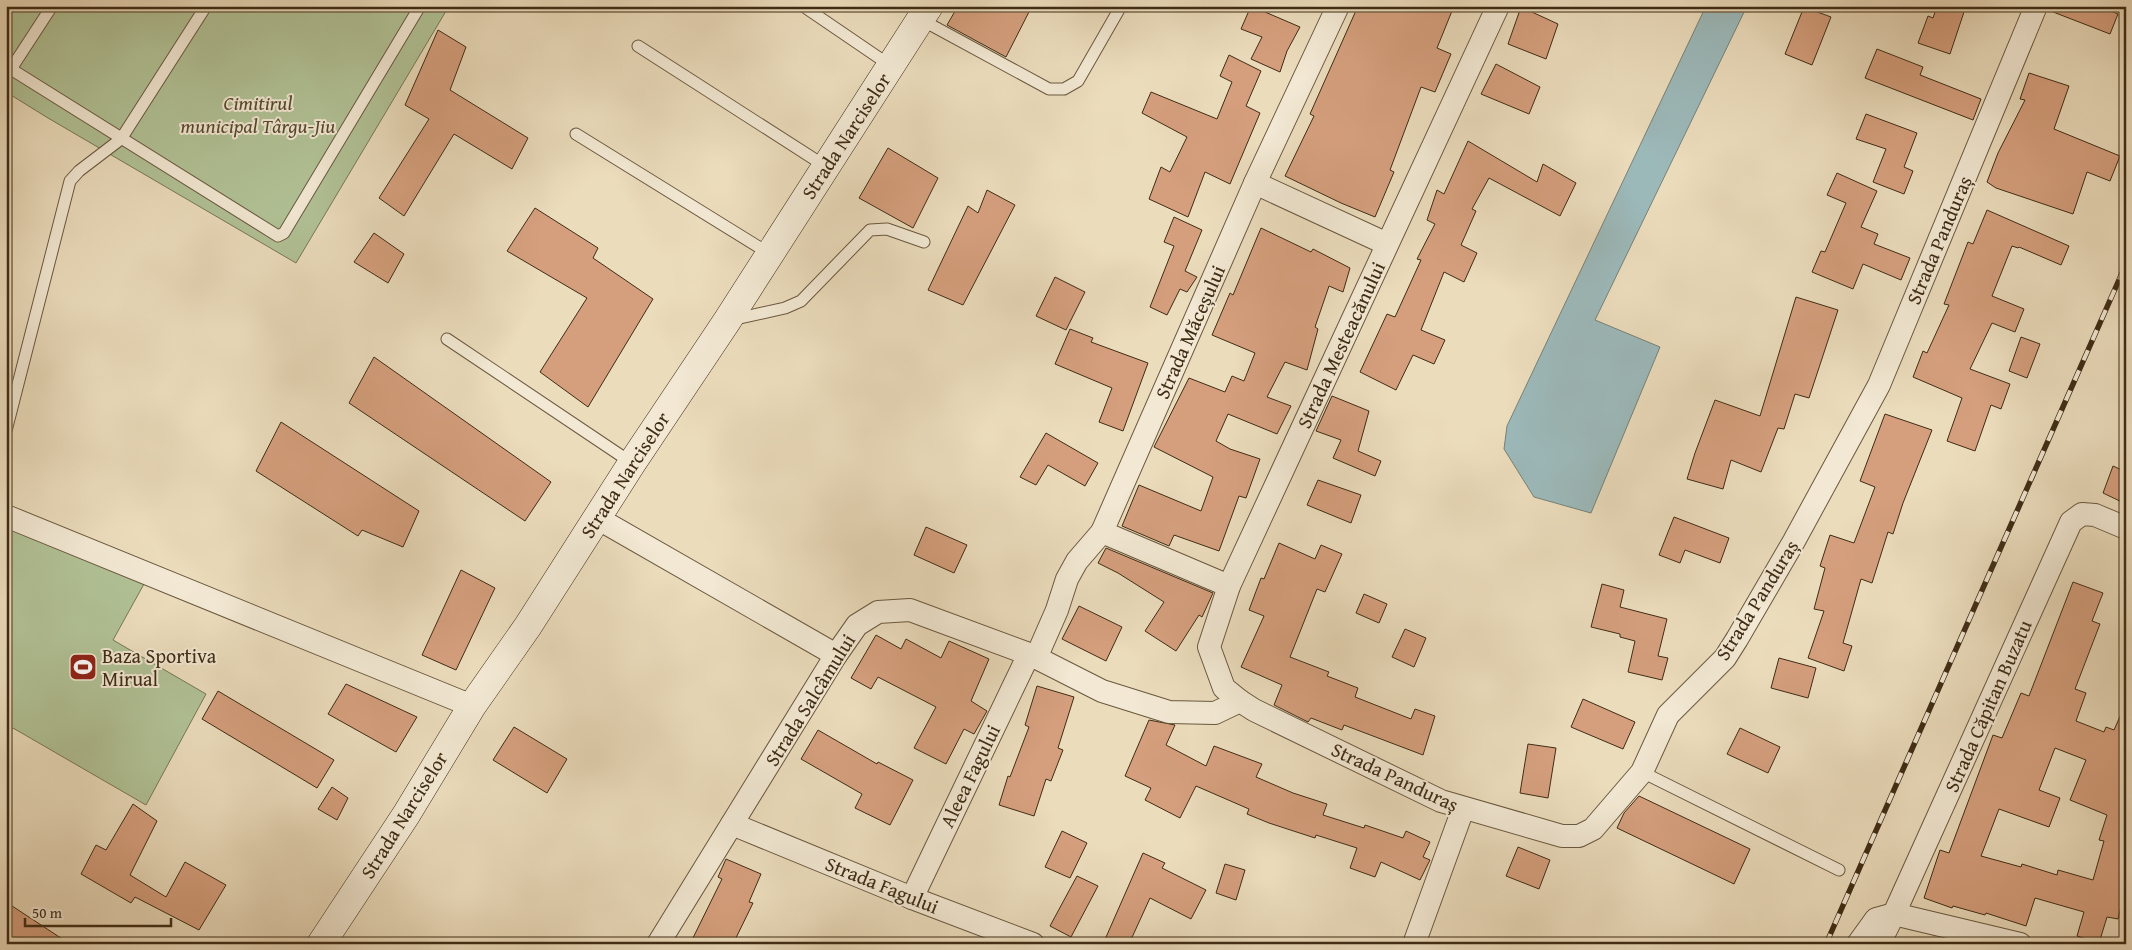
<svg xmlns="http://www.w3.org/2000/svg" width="2132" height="950" font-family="'Gentium Book Plus',serif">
<rect width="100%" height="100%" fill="#ebdcbc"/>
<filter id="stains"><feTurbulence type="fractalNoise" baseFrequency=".004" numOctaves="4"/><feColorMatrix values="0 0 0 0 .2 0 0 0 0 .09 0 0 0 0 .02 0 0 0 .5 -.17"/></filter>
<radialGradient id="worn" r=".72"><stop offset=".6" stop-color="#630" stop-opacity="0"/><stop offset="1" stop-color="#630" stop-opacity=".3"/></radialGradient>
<!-- green -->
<g fill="#b1c296" stroke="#787756">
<path d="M6,6H449L296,263L48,118L6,92Z"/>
<path d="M6,527L144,584L113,640L206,694L146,805L13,728L6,739Z"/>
</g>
<!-- water -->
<path fill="#9cb9ba" stroke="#778178" d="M1706,6H1747L1595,320L1660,347L1591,513L1534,497L1504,449L1507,426Z"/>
<!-- building -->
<g fill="#d59f7d" stroke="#3f2c15" fill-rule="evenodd">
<path d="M958,6H1032L1006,57L947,25Z"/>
<path d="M1251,6L1300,27L1287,51L1280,72L1251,59L1262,37L1241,29Z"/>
<path d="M1358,6H1454L1437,48L1451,54L1435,92L1421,87L1390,170L1394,172L1375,217L1341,203L1285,176L1314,116L1310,114Z"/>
<path d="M1937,6H1966L1950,54L1918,43L1928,16L1933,18Z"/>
<path d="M2049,6H2099L2118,14L2110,34L2048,10Z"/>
<path d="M1521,7L1558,24L1546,59L1508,44Z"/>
<path d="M1804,7L1831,17L1812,65L1785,54Z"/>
<path d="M438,30L466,47L450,90L528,138L512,169L454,134L404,216L379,198L429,119L405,105Z"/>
<path d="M1877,49L1923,67L1920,75L1981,99L1973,120L1865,78Z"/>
<path d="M1229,55L1261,71L1246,106L1260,113L1230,184L1205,172L1188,217L1149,199L1161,167L1170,172L1187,137L1142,113L1151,92L1217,119L1232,82L1220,76Z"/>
<path d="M1496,64L1540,87L1529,114L1481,94Z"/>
<path d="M2029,73L2069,86L2054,129L2120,156L2110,181L2087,172L2073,214L1996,188L1987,182L1998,153L2025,100L2020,99Z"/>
<path d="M1866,114L1917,133L1904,167L1913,171L1904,194L1873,182L1886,149L1856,139Z"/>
<path d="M1468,141L1537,182L1543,164L1576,183L1560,216L1489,178L1472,209L1476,211L1461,245L1477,253L1464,282L1444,272L1421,330L1445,340L1434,364L1413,355L1396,390L1360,372L1387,314L1395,317L1421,260L1417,259L1435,224L1427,220L1437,190L1444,194Z"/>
<path d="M888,148L938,178L913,228L859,198Z"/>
<path d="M1837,173L1877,191L1861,227L1878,234L1874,244L1910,258L1901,280L1863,264L1853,289L1812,272L1821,251L1825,252L1846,203L1827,195Z"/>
<path d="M987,190L1015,205L963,305L928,290L968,206L978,213Z"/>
<path d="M535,208L598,248L593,258L653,299L588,407L540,372L587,298L507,251Z"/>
<path d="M1987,210L2069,246L2061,265L2019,247L2018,248L2012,246L1992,296L2024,309L2015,332L1992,323L1970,369L2010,384L2001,409L1991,405L1975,451L1947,441L1962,398L1913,377L1923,351L1927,353L1949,305L1944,304L1968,242L1973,244Z"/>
<path d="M1174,217L1202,230L1185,271L1197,277L1187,292L1180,289L1167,315L1150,307L1174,246L1164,242Z"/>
<path d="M1261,228L1311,252L1313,249L1350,268L1343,292L1329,286L1315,327L1318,329L1307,370L1285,362L1267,397L1291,406L1277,434L1228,414L1216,441L1230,449L1260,459L1246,498L1239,496L1219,551L1174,535L1169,546L1122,526L1139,485L1201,511L1213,477L1154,447L1189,378L1225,392L1232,376L1244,381L1255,353L1212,335L1230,293L1233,295Z"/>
<path d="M374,233L404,254L388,283L354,262Z"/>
<path d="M1055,277L1085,292L1066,330L1036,316Z"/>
<path d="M1796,297L1838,310L1809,398L1795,394L1784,429L1778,428L1761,472L1731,460L1723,489L1687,479L1695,453L1715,400L1760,416Z"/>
<path d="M1070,329L1093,338L1091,342L1148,363L1123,431L1099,422L1112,388L1055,364Z"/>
<path d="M2021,337L2040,344L2027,378L2009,371Z"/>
<path d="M374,357L551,482L525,521L349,403Z"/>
<path d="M1332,396L1369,411L1358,451L1381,461L1375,476L1333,458L1341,440L1316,431Z"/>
<path d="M1885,414L1932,430L1903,503L1893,534L1888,532L1872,583L1861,579L1843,643L1852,646L1844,671L1808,658L1824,611L1814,609L1825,568L1820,566L1830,535L1854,543L1875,487L1860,481Z"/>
<path d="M281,422L419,511L403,547L362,530L358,536L256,471Z"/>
<path d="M1046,433L1098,463L1085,486L1048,465L1036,485L1020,477Z"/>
<path d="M2113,466L2126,472V504L2103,493Z"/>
<path d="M1318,480L1361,495L1351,523L1307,505Z"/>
<path d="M1674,517L1729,538L1720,563L1685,550L1680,563L1659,555Z"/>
<path d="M926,527L967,545L954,573L914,555Z"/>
<path d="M1279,543L1315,559L1321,545L1342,554L1325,592L1317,589L1290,657L1329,672L1327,676L1358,688L1355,697L1411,719L1415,709L1435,716L1423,755L1344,725L1342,730L1311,718L1308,722L1274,705L1282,685L1241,667L1264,616L1249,610L1261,578L1264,579Z"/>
<path d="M1106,548L1213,593L1202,617L1199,615L1176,651L1145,631L1164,602L1118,573L1098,563Z"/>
<path d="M461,570L495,588L456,670L422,655Z"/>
<path d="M2073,582L2103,593L2092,621L2100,624L2075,689L2086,693L2076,721L2104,732L2106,727L2114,730L2126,703V886L2118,919L2107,917L2099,943L2077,936L2084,912L2035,898L2026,926L1986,913L1985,915L1953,906L1952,908L1924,898L1940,850L1949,853L1993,735L2002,738L2021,693L2029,696ZM2055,748L2086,760L2070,800L2107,815L2099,840L2104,841L2093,880L2058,870L2057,875L2022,864L2021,867L1981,856L1999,809L2049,827L2060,798L2039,790Z"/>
<path d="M1602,584L1624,590L1620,607L1667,619L1658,656L1668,658L1662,680L1628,672L1635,641L1620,637V634L1591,627Z"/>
<path d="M1364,594L1387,604L1379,623L1356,613Z"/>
<path d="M1079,606L1122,627L1106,661L1062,639Z"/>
<path d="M1405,629L1426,638L1414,667L1392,657Z"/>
<path d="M876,635L901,649L906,639L941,658L949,641L989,659L971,701L987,711L974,734L964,729L946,764L914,748L936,707L878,677L871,689L851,678Z"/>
<path d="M1779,658L1816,668L1808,698L1771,688Z"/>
<path d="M346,684L417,717L396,752L328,714Z"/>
<path d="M1037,686L1074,697L1058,748L1063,750L1051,781L1046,779L1034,816L999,805L1008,776L1010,777L1029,727L1025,725Z"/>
<path d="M218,691L334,760L317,788L202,719Z"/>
<path d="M1583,699L1635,722L1623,749L1571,727Z"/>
<path d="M1149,720L1175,725L1166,745L1206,766L1214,746L1262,764L1256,777L1293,793L1327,804L1323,815L1364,828L1365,825L1403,838L1406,831L1430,842L1423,857L1430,860L1420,880L1381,862L1375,877L1350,868L1357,848L1316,835L1315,838L1269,823L1247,814L1249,809L1196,786L1180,818L1145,800L1151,788L1125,776Z"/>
<path d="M514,727L567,759L547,793L493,760Z"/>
<path d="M1740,728L1780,747L1768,773L1727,754Z"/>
<path d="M818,730L877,764L878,762L913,780L890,825L855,808L862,794L801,759Z"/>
<path d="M1528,744L1556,748L1548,798L1520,793Z"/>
<path d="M332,787L348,798L337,820L318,809Z"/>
<path d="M1639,796L1750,849L1734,884L1617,828L1624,813Z"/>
<path d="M133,804L157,821L130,875L166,897L185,862L226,885L199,930L135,897L131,903L81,874L96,845L106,850Z"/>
<path d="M1062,831L1087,843L1070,878L1045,867Z"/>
<path d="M1518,847L1550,860L1539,889L1506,876Z"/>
<path d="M1143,853L1165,863L1162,868L1206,890L1191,919L1150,898L1129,944H1103Z"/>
<path d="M726,859L761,874L749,902L753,903L733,944H690L722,879L718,877Z"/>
<path d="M1225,864L1245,870L1236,900L1216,893Z"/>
<path d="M1077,876L1098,886L1071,937L1050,926Z"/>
<path d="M6,902L70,944H6Z"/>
</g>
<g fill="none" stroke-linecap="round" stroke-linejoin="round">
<defs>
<g id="service">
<path d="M803,6L891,66"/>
<path d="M920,19L1049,89H1064L1078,81L1121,6"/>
<path d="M638,46L825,166"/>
<path d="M6,66L278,236L284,233L420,6"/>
<path d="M11,69L52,6"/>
<path d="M576,134L770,254"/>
<path d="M731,320L785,308L801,301L870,230L887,229L924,242"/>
<path d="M447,339L632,463"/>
<path d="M6,431L70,181L79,171L121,139L206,6"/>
<path d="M1642,772L1839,870"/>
</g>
<g id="minor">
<path d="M1498,6L1229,586L1209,647L1224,688L1240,701L1254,710L1441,801L1562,836H1579L1593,829L1642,772L1668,715L1725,658L1737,639L1794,541L1879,385L2036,6"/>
<path d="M1255,183L1387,244"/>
<path d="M6,516L472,706"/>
<path d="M597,518L836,655"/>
<path d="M1229,586L1102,532L1255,183L1338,6"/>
<path d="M1036,658L1057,610L1067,579L1077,561L1102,532"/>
<path d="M732,824L912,898L1033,944"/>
<path d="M912,898L1029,654"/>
<path d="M658,944L836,655L857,625L878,612L910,610L1029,654L1102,691L1169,712L1215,713L1240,701"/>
<path d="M1414,944L1463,809"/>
<path d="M1858,944L1876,919L1894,914L2020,944"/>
<path d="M1879,944L1894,914L2071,522L2082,514L2095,515L2126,528"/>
</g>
<path id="secondary" d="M321,944L406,815L472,706L528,626L632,463L727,321L929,6"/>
</defs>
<!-- service casing -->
<use href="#service" stroke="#6a583f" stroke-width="13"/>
<!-- minor casing -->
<use href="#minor" stroke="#6a583f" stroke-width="24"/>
<!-- secondary casing -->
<use href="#secondary" stroke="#3f2c15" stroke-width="29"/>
<!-- service -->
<use href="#service" stroke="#f2e8d3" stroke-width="11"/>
<!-- minor -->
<use href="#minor" stroke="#f2e8d3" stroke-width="22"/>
<!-- secondary -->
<use href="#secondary" stroke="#f2e8d3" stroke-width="28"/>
<defs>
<path id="rail" d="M1826,944L2126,264"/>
</defs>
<!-- rail casing -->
<use href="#rail" stroke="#3f2c15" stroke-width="5.5"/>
<!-- rail -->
<use href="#rail" stroke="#f2e8d3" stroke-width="4" stroke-dasharray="11" stroke-linecap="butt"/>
</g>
<!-- icons -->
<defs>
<symbol id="stadium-square" viewBox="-11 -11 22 22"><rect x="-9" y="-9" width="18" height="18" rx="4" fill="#8f2418" stroke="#f2e8d3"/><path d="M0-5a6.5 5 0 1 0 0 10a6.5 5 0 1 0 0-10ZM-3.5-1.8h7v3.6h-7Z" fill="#fff"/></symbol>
</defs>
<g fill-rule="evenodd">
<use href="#stadium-square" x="67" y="651" width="32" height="32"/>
</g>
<g text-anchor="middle" stroke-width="4" stroke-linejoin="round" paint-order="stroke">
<!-- park labels -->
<g font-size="20" font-style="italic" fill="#564a2f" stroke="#f2e8d3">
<text x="258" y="110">Cimitirul<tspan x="258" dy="23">municipal Târgu-Jiu</tspan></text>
</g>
<!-- street labels -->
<g font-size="20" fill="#3f2c15" stroke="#f2e8d3">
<text transform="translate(846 136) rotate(-57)" y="7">Strada Narciselor</text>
<text transform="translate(1939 240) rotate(-67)" y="7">Strada Panduraș</text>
<text transform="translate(1190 332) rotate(-66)" y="7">Strada Măceșului</text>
<text transform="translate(1341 345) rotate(-65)" y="7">Strada Mesteacănului</text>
<text transform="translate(625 475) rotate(-57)" y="7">Strada Narciselor</text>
<text transform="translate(1757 600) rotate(-58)" y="7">Strada Panduraș</text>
<text transform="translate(810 700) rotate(-58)" y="7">Strada Salcâmului</text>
<text transform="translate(1988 706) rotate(-66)" y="7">Strada Căpitan Buzatu</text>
<text transform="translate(970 776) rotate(-64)" y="7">Aleea Fagului</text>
<text transform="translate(1395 777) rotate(25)" y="7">Strada Panduraș</text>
<text transform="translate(404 815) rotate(-58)" y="7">Strada Narciselor</text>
<text transform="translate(882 885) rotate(22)" y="7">Strada Fagului</text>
</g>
<!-- poi labels -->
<g font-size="20" fill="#3f2c15" stroke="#f2e8d3" text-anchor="start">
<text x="102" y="663">Baza Sportiva<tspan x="102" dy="23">Mirual</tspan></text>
</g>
</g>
<!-- margin -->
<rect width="2132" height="950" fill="none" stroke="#ebdcbc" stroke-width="25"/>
<rect x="8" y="8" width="2117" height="935" fill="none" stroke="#3f2c15" stroke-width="2.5"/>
<rect x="12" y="12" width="2107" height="925" fill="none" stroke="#3f2c15"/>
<!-- scale -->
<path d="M25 918v8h146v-8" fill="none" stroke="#3f2c15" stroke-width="2.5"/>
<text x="32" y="918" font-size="15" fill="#3f2c15" stroke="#f2e8d3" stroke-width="4" paint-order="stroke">50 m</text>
<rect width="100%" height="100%" filter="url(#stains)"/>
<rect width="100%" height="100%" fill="url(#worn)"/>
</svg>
